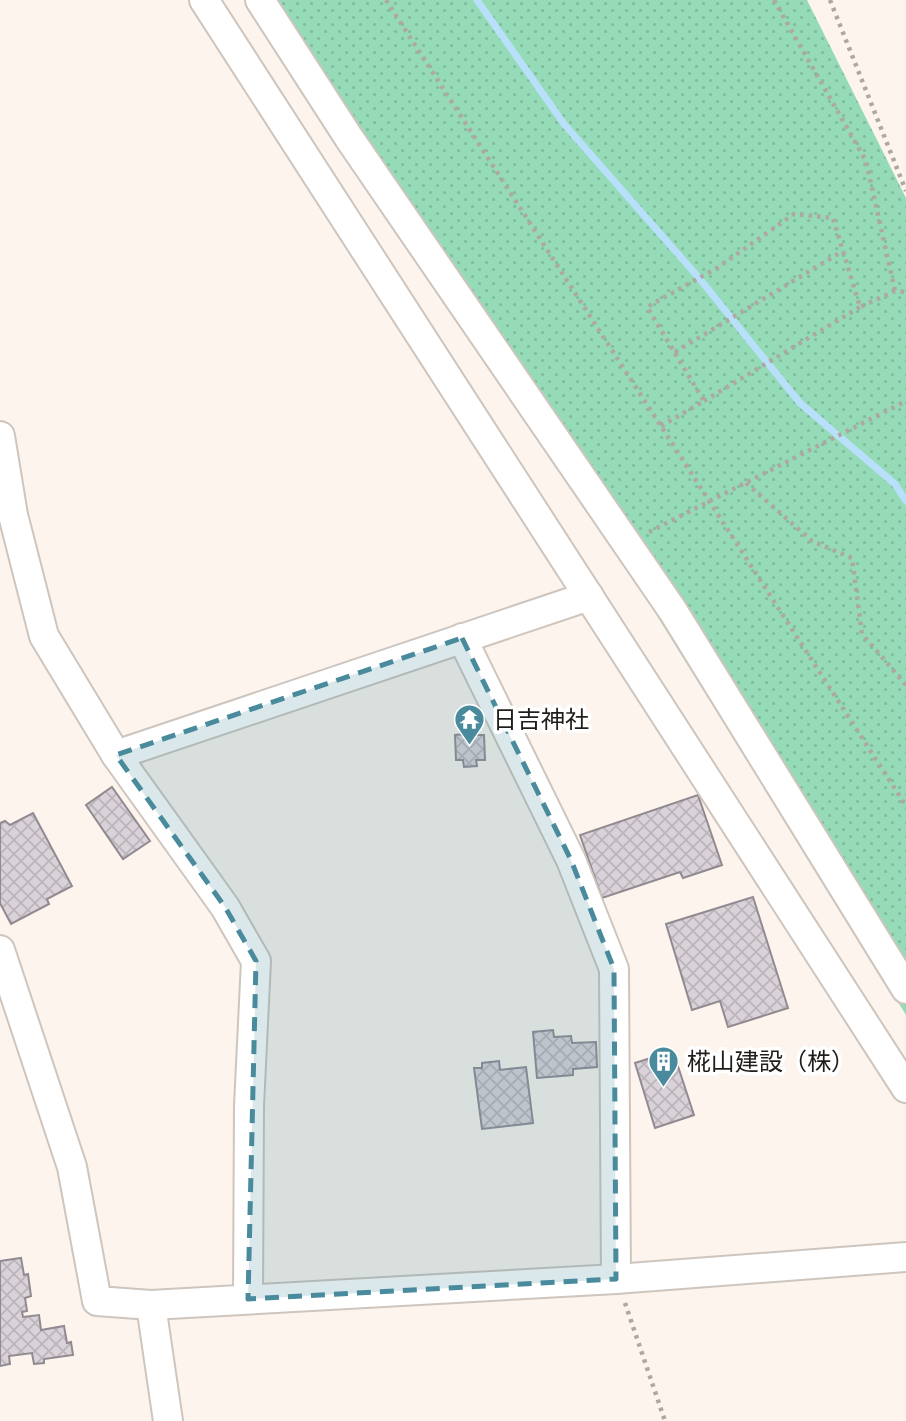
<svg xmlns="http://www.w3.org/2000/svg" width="906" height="1421" font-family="Barlow,'Noto Sans JP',sans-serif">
<defs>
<pattern id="grass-dots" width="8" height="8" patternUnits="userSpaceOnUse" patternTransform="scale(1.75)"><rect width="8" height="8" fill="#95dbb7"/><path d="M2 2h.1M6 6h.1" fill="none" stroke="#80bc9d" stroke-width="1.8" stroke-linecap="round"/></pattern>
<pattern id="building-cross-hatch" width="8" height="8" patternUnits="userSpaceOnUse" patternTransform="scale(1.75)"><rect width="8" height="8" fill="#dad2d9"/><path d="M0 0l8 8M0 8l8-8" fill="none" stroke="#bbb4ba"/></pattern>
</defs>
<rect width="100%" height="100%" fill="#fcf4ed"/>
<!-- grass -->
<path fill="url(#grass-dots)" d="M273,0H807L906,198V1015Z"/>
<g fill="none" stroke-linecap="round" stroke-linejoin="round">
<!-- stream -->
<path stroke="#b9e0fa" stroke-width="7" d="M477,0L564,124L699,278L800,403L895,484L906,501"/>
</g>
<!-- building -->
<g fill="url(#building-cross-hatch)" stroke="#918a91" stroke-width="2">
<path d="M464,717H475V735H484L485,760H476L477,766L464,767L463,760H456L455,735L465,734Z"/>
<path d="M112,787L150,841L123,859L86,805Z"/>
<path d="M698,795L722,865L683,878L680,872L602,898L580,835Z"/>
<path d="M33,813L72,886L47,899L49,904L11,924L0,903V823L5,821L10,825Z"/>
<path d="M753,897L788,1008L728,1027L720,1001L692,1010L666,924Z"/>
<path d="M553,1030L554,1037L571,1036L572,1043L596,1042L597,1067L573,1069V1075L537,1078L533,1032Z"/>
<path d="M673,1051L694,1115L655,1128L635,1063Z"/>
<path d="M499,1061L500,1070L526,1067L533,1123L482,1129L474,1068H482V1063Z"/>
<path d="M21,1258L24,1275L28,1274L31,1296L25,1298L27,1311L22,1312L23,1317L39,1315L41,1330L64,1326L67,1343L71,1342L73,1355L44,1359V1363L34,1364L32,1353L9,1356L10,1364L0,1366V1261Z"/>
</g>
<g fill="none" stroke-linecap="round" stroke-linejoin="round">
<defs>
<g id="minor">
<path d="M204,0L906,1088"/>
<path d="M260,0L349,138L673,611L906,989"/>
<path d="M0,436L13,515L44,636L116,755L225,907L256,961L249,1106L248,1299"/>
<path d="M462,638L571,860L614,969L616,1279"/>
<path d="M116,755L589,596"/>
<path d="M0,950L72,1167L97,1301L151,1305L616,1279L906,1257"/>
<path d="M151,1305L168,1421"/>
</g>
</defs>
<!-- minor casing -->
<use href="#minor" stroke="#cdc5be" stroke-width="32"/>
<!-- path -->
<g stroke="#aea8a3" stroke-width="4.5" stroke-dasharray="3.5 5" stroke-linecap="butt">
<path d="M386,0L906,806"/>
<path d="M774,0L866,161L895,291"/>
<path d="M830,0L906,191"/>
<path d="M675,352L843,251"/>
<path d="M704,401L860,307"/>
<path d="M661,426L704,401L647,307L717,268L794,214L833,218L860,307L895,291L906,292"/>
<path d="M746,483L812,541L852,558L862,634L906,685"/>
<path d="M649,532L906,401"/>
<path d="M625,1303L665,1421"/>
</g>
<!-- minor -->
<use href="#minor" stroke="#fff" stroke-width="28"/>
</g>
<!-- marked area -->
<path fill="#498b9c" fill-opacity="0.2" stroke="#498b9c" stroke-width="5" stroke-dasharray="14 9" stroke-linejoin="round" d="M462,638L571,860L614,969L616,1279L248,1299L256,961L225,907L116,755Z"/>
<!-- icons -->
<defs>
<symbol id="temple-pin" viewBox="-11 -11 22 30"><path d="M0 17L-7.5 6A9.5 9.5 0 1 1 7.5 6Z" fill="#498b9c" stroke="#fff"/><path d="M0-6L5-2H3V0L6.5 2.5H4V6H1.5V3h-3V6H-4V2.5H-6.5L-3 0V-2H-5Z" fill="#fff"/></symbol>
<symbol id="building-pin" viewBox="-11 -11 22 30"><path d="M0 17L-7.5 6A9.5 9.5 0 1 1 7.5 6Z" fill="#498b9c" stroke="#fff"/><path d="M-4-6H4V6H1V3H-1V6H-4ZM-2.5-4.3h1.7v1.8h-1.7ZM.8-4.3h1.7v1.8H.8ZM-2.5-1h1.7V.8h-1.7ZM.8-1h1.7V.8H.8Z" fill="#fff"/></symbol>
</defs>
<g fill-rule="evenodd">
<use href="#temple-pin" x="452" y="702" width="35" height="47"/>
<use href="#building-pin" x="646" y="1044" width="35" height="47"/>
</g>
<g text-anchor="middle" stroke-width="7" stroke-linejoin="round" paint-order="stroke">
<!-- poi labels -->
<g font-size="24" fill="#201d1a" stroke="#fff" text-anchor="start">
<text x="493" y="728">日吉神社</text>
<text x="687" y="1070">椛山建設（株）</text>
</g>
</g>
</svg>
